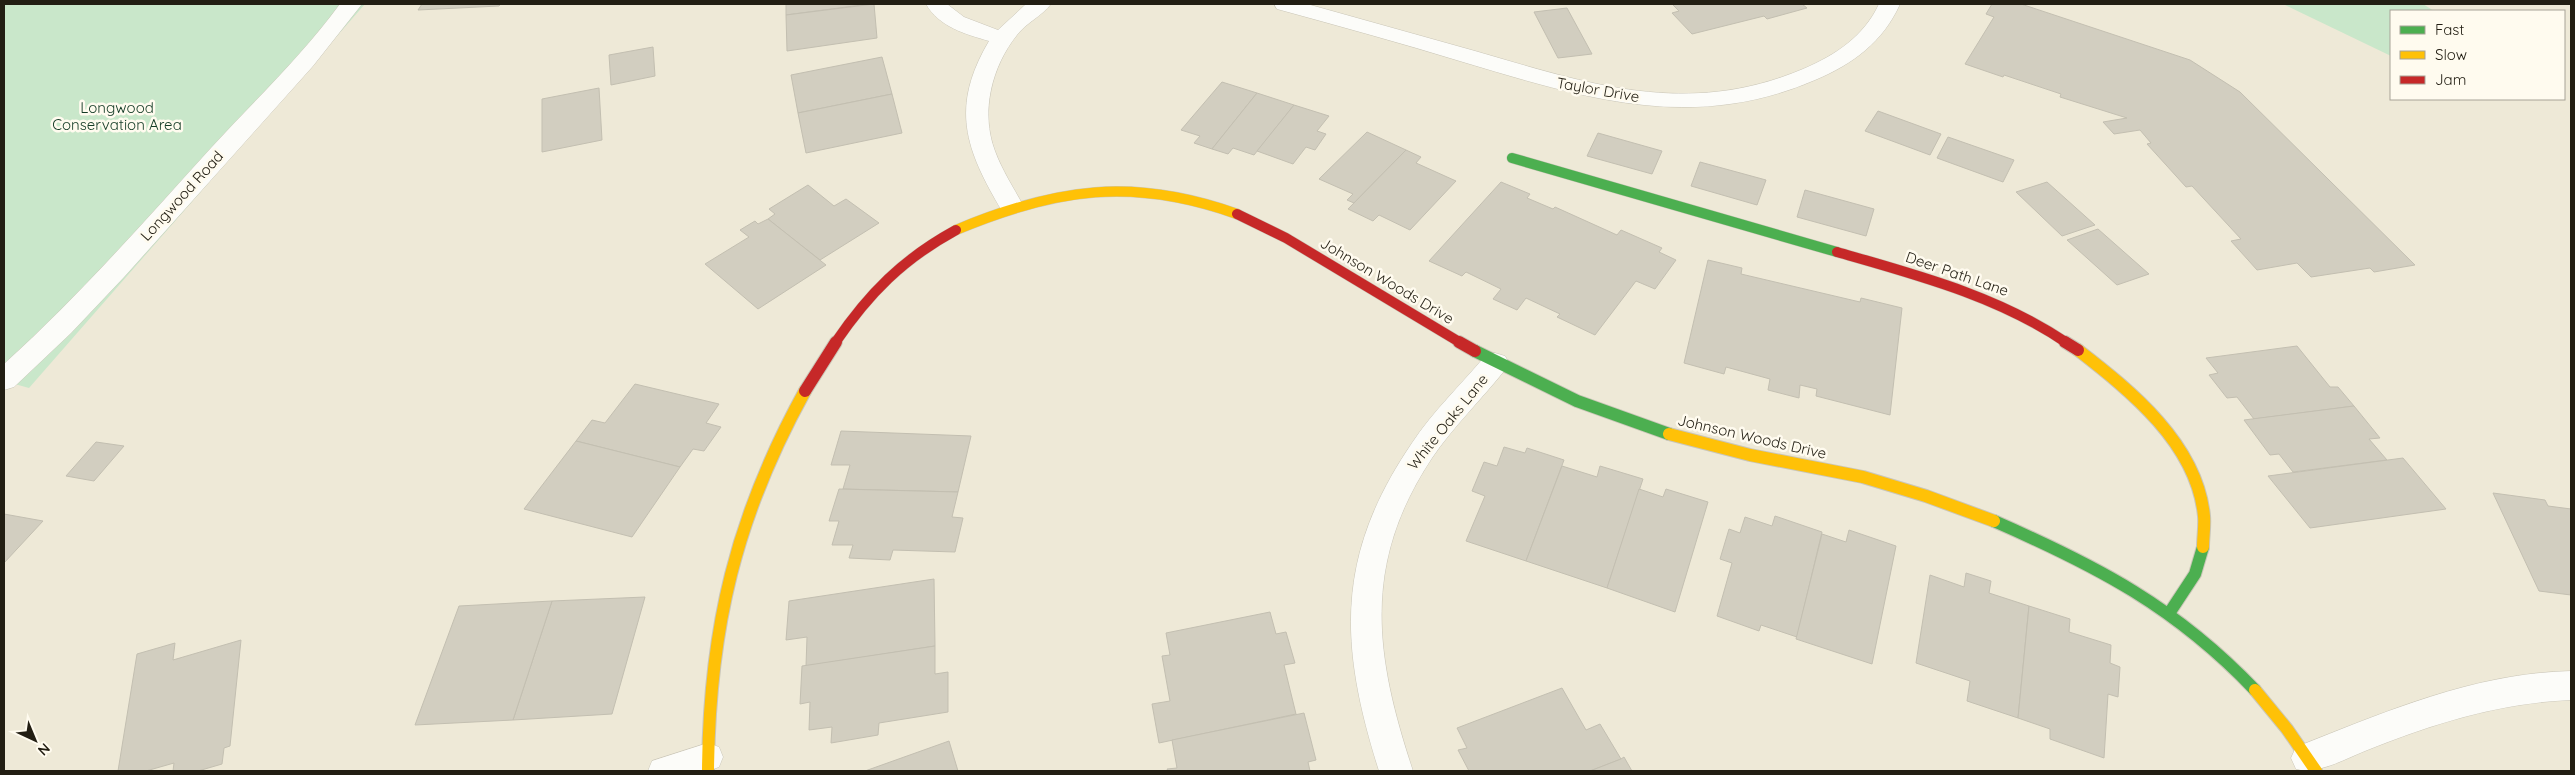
<svg xmlns="http://www.w3.org/2000/svg" width="2575" height="775" font-family="Quicksand,sans-serif">
<rect width="100%" height="100%" fill="#eee9d7"/>
<!-- green -->
<g fill="#c9e7ca">
<path d="M4,4H365L29,388L4,381Z"/>
<path d="M2283,4H2423L2434,11H2391V56Z"/>
</g>
<!-- building -->
<g fill="#d2cec0" stroke="#c3bfb1">
<path d="M422,4H501L499,6L418,10Z"/>
<path d="M786,4H869L786,15Z"/>
<path d="M874,4L877,38L787,51L786,15Z"/>
<path d="M1672,4H1802L1807,8L1767,19L1764,16L1692,34L1672,13L1679,11Z"/>
<path d="M1992,4H2021L2190,60L2240,92L2415,265L2374,272L2370,268L2311,277L2297,263L2257,270L2231,241L2241,239L2192,186L2186,187L2147,144L2151,143L2140,130L2114,134L2103,122L2127,118L2060,97L2061,94L2004,75L2003,77L1965,64L1994,17L1986,14Z"/>
<path d="M1567,8L1592,54L1558,58L1534,12Z"/>
<path d="M653,47L655,76L611,85L609,55Z"/>
<path d="M882,57L892,94L798,113L791,75Z"/>
<path d="M1222,82L1257,93L1212,149L1194,143L1200,136L1181,130Z"/>
<path d="M599,88L602,140L542,152V99Z"/>
<path d="M1257,93L1294,105L1254,155L1233,148L1228,154L1212,149Z"/>
<path d="M892,94L902,133L806,153L798,113Z"/>
<path d="M1294,105L1329,116L1317,131L1326,134L1315,150L1306,147L1293,164L1257,151Z"/>
<path d="M1878,111L1941,134L1930,155L1865,131Z"/>
<path d="M1367,132L1406,150L1354,203L1347,200L1353,194L1319,179Z"/>
<path d="M1598,133L1662,151L1652,174L1587,156Z"/>
<path d="M1948,137L2014,160L2003,182L1937,158Z"/>
<path d="M1406,150L1421,157L1416,163L1456,181L1410,230L1379,215L1373,221L1348,209Z"/>
<path d="M1700,162L1766,180L1757,205L1691,186Z"/>
<path d="M1501,182L1530,194L1527,198L1553,209L1555,207L1617,235L1621,230L1662,248L1659,252L1676,260L1655,289L1636,281L1595,335L1557,317L1560,314L1526,298L1517,310L1493,299L1501,289L1466,272L1462,276L1429,261Z"/>
<path d="M2047,182L2095,225L2062,236L2016,192Z"/>
<path d="M808,185L834,206L846,199L879,223L820,260L768,219L775,214L769,209Z"/>
<path d="M1805,190L1874,209L1866,236L1797,217Z"/>
<path d="M768,219L826,265L758,309L705,264L749,237L740,230L755,221L758,224Z"/>
<path d="M2098,229L2149,274L2117,285L2067,240Z"/>
<path d="M1708,260L1742,268L1741,274L1860,302L1861,298L1902,308L1890,415L1816,396L1817,389L1800,385L1799,398L1768,390L1770,379L1726,367L1724,374L1684,363Z"/>
<path d="M2297,346L2330,387H2338L2354,406L2254,419L2237,397L2227,398L2209,375L2218,373L2206,358Z"/>
<path d="M635,384L719,404L706,423L721,427L704,451L693,449L680,467L576,441L592,420L605,423Z"/>
<path d="M2354,406L2380,438L2369,439L2387,460L2293,472L2279,454L2270,455L2244,420Z"/>
<path d="M841,431L971,436L958,492L843,489L850,465H831Z"/>
<path d="M576,441L680,467L632,537L524,509Z"/>
<path d="M96,442L124,446L94,481L66,476Z"/>
<path d="M1504,447L1525,453L1527,448L1564,460L1526,561L1466,541L1485,496L1472,491L1484,462L1497,466Z"/>
<path d="M2403,458L2446,509L2310,528L2268,476Z"/>
<path d="M1562,466L1597,477L1600,466L1643,479L1607,588L1526,561Z"/>
<path d="M839,489L958,492L952,517L963,518L955,552L893,550L890,560L849,558L853,545H832L839,521H829Z"/>
<path d="M1639,489L1663,497L1666,489L1708,502L1675,612L1607,588Z"/>
<path d="M2493,493L2545,500L2548,506L2571,509V595L2539,591Z"/>
<path d="M4,514L43,521L4,563Z"/>
<path d="M1775,516L1822,532L1797,637L1761,625L1759,631L1717,616L1732,563L1720,559L1729,529L1740,533L1745,517L1772,526Z"/>
<path d="M1849,530L1896,546L1872,664L1796,639L1822,534L1846,542Z"/>
<path d="M1966,573L1991,581L1989,593L2029,606L2018,718L1967,701L1970,681L1916,663L1930,575L1964,587Z"/>
<path d="M934,579L935,646L806,666L807,637L786,640L789,601Z"/>
<path d="M645,597L612,714L513,720L552,601Z"/>
<path d="M552,601L513,720L415,725L459,606Z"/>
<path d="M2029,606L2070,619L2069,632L2111,645L2110,663L2120,667L2118,697L2108,694L2104,758L2050,739V729L2018,718Z"/>
<path d="M1270,612L1276,634L1286,632L1295,663L1284,665L1296,714L1159,743L1152,704L1170,701L1162,656L1170,655L1166,633Z"/>
<path d="M241,640L230,746L224,748L222,764L198,771H173L174,763L146,771H118L137,654L175,643L173,660Z"/>
<path d="M935,646V674L948,672V712L879,723L878,735L831,743L832,727L809,730L810,702L800,704L802,666Z"/>
<path d="M1562,688L1586,730L1600,724L1621,759L1590,771H1469L1458,750L1467,748L1457,728Z"/>
<path d="M1304,713L1316,760L1308,762L1310,771H1168L1167,769L1177,768L1172,740Z"/>
<path d="M949,741L958,771H865Z"/>
<path d="M1624,757L1632,771H1590L1621,759Z"/>
</g>
<g fill="none" stroke-linecap="round" stroke-linejoin="round">
<defs>
<path id="lane" d="M708,743L719,747L723,757L719,767L708,771H648L652,761Z"/>
<g id="street">
<path d="M340,4H362L313,66L125,276L71,333L14,387L4,390V364C78,297 144,222 211,148C255,100 302,56 340,4Z"/>
<path d="M926,4H947L964,17L998,30L1026,4H1051C1042,16 1026,23 1017,35C992,66 980,112 995,151C1002,170 1013,187 1023,205L1020,211L1011,213L1002,211C965,149 950,107 989,41C965,34 939,27 926,4Z"/>
<path d="M1274,4H1307C1363,20 1419,35 1475,51C1589,84 1687,118 1803,69C1836,55 1864,36 1879,4H1900C1883,42 1853,64 1815,80C1692,133 1584,98 1463,62C1401,43 1339,26 1277,9Z"/>
<path d="M1495,353L1505,356L1509,363L1505,370C1481,400 1453,427 1432,458C1361,565 1375,656 1413,771H1379C1339,645 1335,556 1412,443C1433,411 1461,385 1485,356Z"/>
<path d="M2571,671V700C2498,703 2432,724 2365,751C2345,759 2317,775 2296,769L2291,758L2296,747C2385,712 2474,673 2571,671Z"/>
</g>
<path id="fast-far1" d="M1512,158L1837,252"/>
<g id="fast">
<path d="M1475,351L1577,401L1669,434"/>
<path d="M1994,521C2097,566 2176,607 2255,690"/>
<path d="M2170,612L2195,574L2203,547"/>
</g>
<path id="slow-far1" d="M956,230C1056,188 1133,177 1237,214"/>
<g id="slow">
<path d="M2078,350C2131,391 2197,444 2204,516C2205,526 2203,537 2203,547"/>
<path d="M1669,434L1750,455L1863,477L1926,496L1994,521"/>
<path d="M2255,690L2287,729L2316,771"/>
<path d="M708,771C709,629 736,516 805,391"/>
</g>
<g id="jam-far1">
<path d="M1237,214L1286,238L1461,343"/>
<path d="M1837,252C1917,275 1998,296 2067,343"/>
<path d="M835,343C869,293 903,259 956,230"/>
</g>
<g id="jam">
<path d="M1459,342L1475,351"/>
<path d="M2065,342L2078,350"/>
<path d="M805,391L836,342"/>
</g>
</defs>
<!-- lane casing -->
<use href="#lane" stroke="#cac6b8" stroke-width="1"/>
<!-- street casing -->
<use href="#street" stroke="#cac6b8" stroke-width="1"/>
<!-- fast-far1 casing -->
<use href="#fast-far1" stroke="#cac6b8" stroke-width="11"/>
<!-- fast casing -->
<use href="#fast" stroke="#cac6b8" stroke-width="14"/>
<!-- slow-far1 casing -->
<use href="#slow-far1" stroke="#cac6b8" stroke-width="11"/>
<!-- slow casing -->
<use href="#slow" stroke="#cac6b8" stroke-width="14"/>
<!-- jam-far1 casing -->
<use href="#jam-far1" stroke="#cac6b8" stroke-width="11"/>
<!-- jam casing -->
<use href="#jam" stroke="#cac6b8" stroke-width="14"/>
<!-- lane -->
<use href="#lane" fill="#fcfcf9" fill-rule="evenodd"/>
<!-- street -->
<use href="#street" fill="#fcfcf9" fill-rule="evenodd"/>
<!-- fast-far1 -->
<use href="#fast-far1" stroke="#4caf50" stroke-width="10"/>
<!-- fast -->
<use href="#fast" stroke="#4caf50" stroke-width="12"/>
<!-- slow-far1 -->
<use href="#slow-far1" stroke="#ffc107" stroke-width="10"/>
<!-- slow -->
<use href="#slow" stroke="#ffc107" stroke-width="12"/>
<!-- jam-far1 -->
<use href="#jam-far1" stroke="#c62828" stroke-width="10"/>
<!-- jam -->
<use href="#jam" stroke="#c62828" stroke-width="12"/>
</g>
<g text-anchor="middle" stroke-width="5" stroke-linejoin="round" paint-order="stroke">
<!-- street labels -->
<g font-size="15" fill="#221e13" stroke="#fffbef">
<text transform="translate(1598 90) rotate(10)" y="5">Taylor Drive</text>
<text transform="translate(182 196) rotate(-48)" y="5">Longwood Road</text>
<text transform="translate(1957 274) rotate(19)" y="5">Deer Path Lane</text>
<text transform="translate(1387 281) rotate(31)" y="5">Johnson Woods Drive</text>
<text transform="translate(1448 422) rotate(-51)" y="5">White Oaks Lane</text>
<text transform="translate(1752 437) rotate(13)" y="5">Johnson Woods Drive</text>
</g>
<!-- park labels -->
<g font-size="15" fill="#133b25" stroke="#fffbef">
<text x="117" y="113">Longwood<tspan x="117" dy="17">Conservation Area</tspan></text>
</g>
</g>
<!-- border -->
<rect width="2575" height="775" fill="none" stroke="#221e13" stroke-width="10"/>
<!-- legend -->
<rect x="2390" y="10" width="175" height="90" fill="#fffbef" stroke="#a7a397"/>
<rect x="2400" y="26" width="25" height="8" fill="#4caf50" stroke="#a7a397"/>
<text x="2435" y="35" font-size="15" fill="#221e13">Fast</text>
<rect x="2400" y="51" width="25" height="8" fill="#ffc107" stroke="#a7a397"/>
<text x="2435" y="60" font-size="15" fill="#221e13">Slow</text>
<rect x="2400" y="76" width="25" height="8" fill="#c62828" stroke="#a7a397"/>
<text x="2435" y="85" font-size="15" fill="#221e13">Jam</text>
<!-- north arrow -->
<g transform="translate(35 740) rotate(136)" stroke="#fffbef" stroke-width="4" paint-order="stroke">
<path d="M0-4L9 19L0 12L-9 19Z" fill="#221e13"/>
<text y="-8" font-size="14" font-weight="bold" text-anchor="middle" fill="#221e13">N</text>
</g>
</svg>
